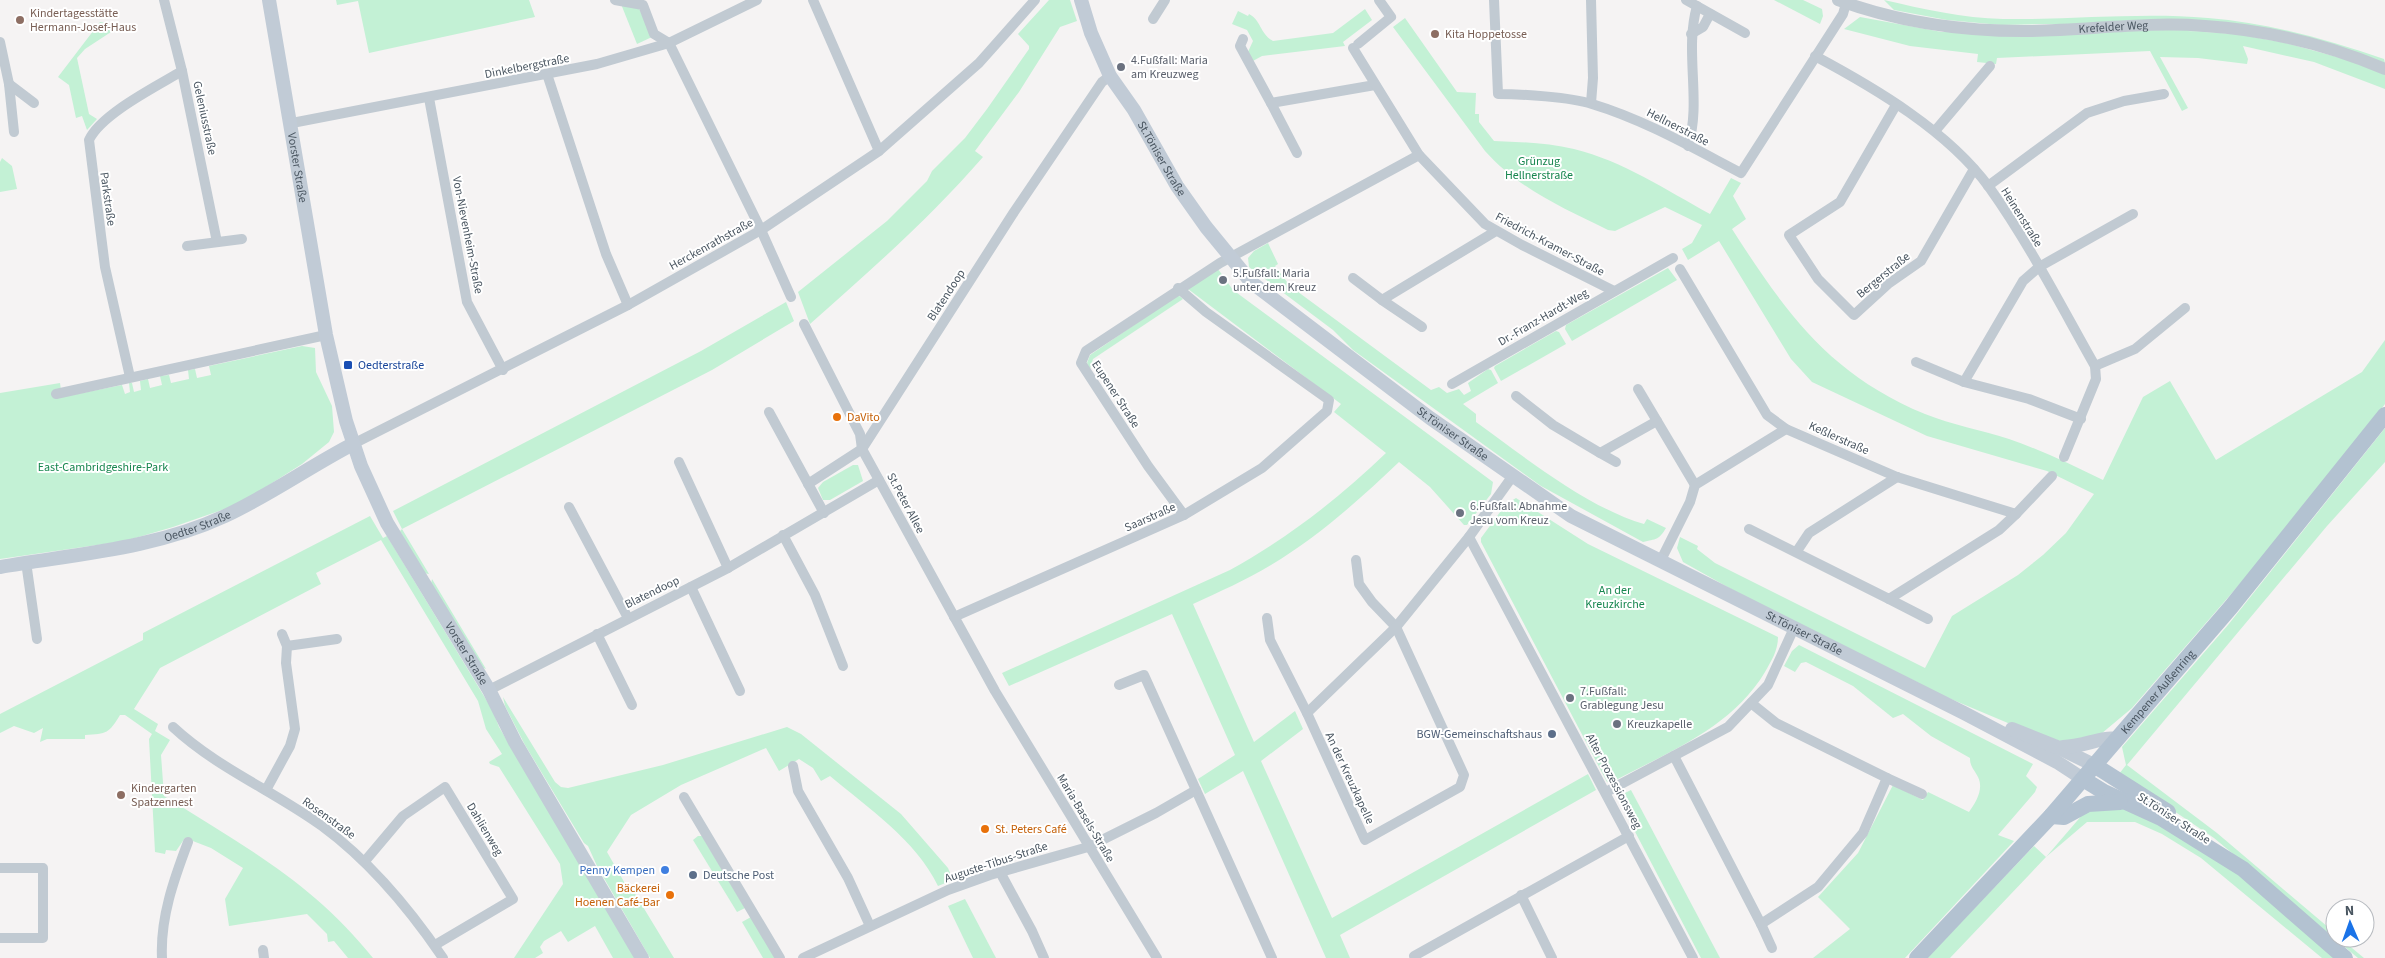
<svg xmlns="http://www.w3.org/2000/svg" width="2385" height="958" font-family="'Source Sans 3',sans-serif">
<rect width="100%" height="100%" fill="#f5f3f3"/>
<!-- green -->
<g fill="#c3f1d5">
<path d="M336,0H529L535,17L369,53L358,1L337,5Z"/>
<path d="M1049,0H1070L1077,21L1060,27L1019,92L975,151L983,157C930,218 871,270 810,324L798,292L887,221L927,181L932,171L965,138L987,109L1029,49V46L1018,34Z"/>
<path d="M1774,0H1803L1822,9L1823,16L1820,24Z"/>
<path d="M1884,0C1923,9 1963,18 2003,19C2071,20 2140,12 2208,18C2269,23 2326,39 2384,59L2385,63L2305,37L2046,24L2001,25L1947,20L1894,10Z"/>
<path d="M621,4L638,6L652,37L637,44Z"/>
<path d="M1365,9L1372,20L1343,42L1345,46L1262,56L1251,62L1247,54L1253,41L1247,30L1232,24L1238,11L1248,16L1249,14C1261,20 1260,34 1273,41L1333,33Z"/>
<path d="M1860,17L1942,32L2171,30L2237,34L2286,43L2348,60L2385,74V89L2314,62L2243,46L2248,59L2247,64L2198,58L2160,57L2188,108L2182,111L2150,51L1997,58L1996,64L1977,62L1978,54L1910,46L1844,29Z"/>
<path d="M1405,18L1457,92L1476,93L1475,114H1479V122L1494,141C1521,142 1548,143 1574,149C1623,161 1666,190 1710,214L1731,178L1741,183L1733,196L1746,219L1732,229C1786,313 1829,374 1925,414C1952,425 1981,430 2009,439C2041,450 2072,465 2103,480L2143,397L2170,381L2216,460L2362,372L2385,340V404L2292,524L2132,708L2101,734L2063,742L2015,726L1939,694L1756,603L1683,562L1677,548L1680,537L1698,546L1697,549L1715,563L1925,668L1952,616L2018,575L2043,555L2066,533L2094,494L2047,471L1927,436L1812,382L1791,359L1719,241L1688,260L1682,249L1692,243L1702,225L1665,207L1615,231L1608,230C1563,208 1519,189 1485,151L1393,27Z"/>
<path d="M100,22L106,23L111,32L85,49L77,58L89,114L97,119L87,130L82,116L76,118L69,85L58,77Z"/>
<path d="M2,158L12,166L17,189L0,192V162Z"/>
<path d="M1268,243L1278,264L1275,266L1290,286L1431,390L1439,387L1447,393L1459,389L1464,395L1471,391L1468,383L1488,369L1491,370L1498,383L1463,404L1476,414V422C1523,456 1588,508 1644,524L1647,519L1666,528C1659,540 1656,539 1643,542L1541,486L1353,350L1333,330L1249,267L1248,258L1254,251Z"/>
<path d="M1668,268L1677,280L1572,341L1565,329L1566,325Z"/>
<path d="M1218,269L1233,290L1493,482L1491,494L1467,525H1464L1430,487L1399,462C1359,500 1318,537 1271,565C1246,580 1219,592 1193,604L1254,742L1295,711L1303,729L1261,761L1332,918L1588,774L1596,790L1340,935L1350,958H1326L1243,771L1205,794L1198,779L1235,755L1172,614L1009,686L1002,673L1230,570C1288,538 1338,499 1386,453L1334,412L1341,404L1188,289Z"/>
<path d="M1178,295L1183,299L1093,359L1090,369L1087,363L1090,355Z"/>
<path d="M786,302L794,321L712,370L402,529L429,574L423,573L400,531L402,529L393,511L701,351Z"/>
<path d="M1556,331L1559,332L1566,344L1501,381L1494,368L1495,366Z"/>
<path d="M302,346L315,348L316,372L332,406L334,432L329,442L302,464L239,504L173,527L125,541L0,559V393L60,383L62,397L122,385L125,394L130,392L129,383H132L134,392L141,390L140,381L148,379L150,388L162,385L160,376L169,375L171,383L189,379L188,370L195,369L197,378L211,375L209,366Z"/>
<path d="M2385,428V462L2327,526L2127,765L2217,833L2335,933V938H2340L2364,958H2358L2214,838L2119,774L2126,765L2122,747L2228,625Z"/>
<path d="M853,465H858L863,481L830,500H823L818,488L823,482Z"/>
<path d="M1516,498L1588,544L1778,637C1778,651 1771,661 1765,672C1731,729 1666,753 1610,783L1607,782L1481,542V538L1506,504Z"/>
<path d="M370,516L383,538L387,536L493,711L499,727L636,958H613L595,926L568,942L561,931L544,941L540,947L543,953L535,958H514L563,884L560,864L499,767L490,764L489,762L502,754L486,729L478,701L381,540L316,573L321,584L160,668L134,709L158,724L155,731L170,740L161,755L164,796C244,846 313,883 373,958H348L334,941L328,942L327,934L307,914L229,926L225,899L243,868L211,848L185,838L176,851L166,850L165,854L155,852L149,739L152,734L125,715H120C109,733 107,734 85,735V739H47L40,742L43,728L34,733L14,726L0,733V714L143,640V633Z"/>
<path d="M432,579L486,669L481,667L431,584Z"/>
<path d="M1799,645L2033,764L2026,776L2037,787L2035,792L1998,835L2014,841L1905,958H1813L1850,929L1818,897L1858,853L1893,785L1923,800L1928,792L1969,812C1976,802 1984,789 1978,777C1974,769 1970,767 1970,758L1931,736L1903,714L1893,718L1853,686L1806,662L1801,663L1795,672L1784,666L1792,651Z"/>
<path d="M503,697L555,782L561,787L568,788L663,765L787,727L801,734L901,814L948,868L953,880L938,886C916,840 868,808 830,776L821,781L813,768L799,759L779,771L766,748L681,785L631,815L607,852L631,894L634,892L674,958H650L597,866L588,846L584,843L525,745L505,706Z"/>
<path d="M1631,790L1720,958H1701L1619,801L1621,795Z"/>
<path d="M2089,807L2133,809L2230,866L2340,958H2322L2201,858L2162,834L2135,822H2087L2046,857L1950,958H1927L2034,846L2046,857Z"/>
<path d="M698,836H702L745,908L737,912L693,840Z"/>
<path d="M965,899L996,958H973L948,906Z"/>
<path d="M751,917L775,958H763L742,922Z"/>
</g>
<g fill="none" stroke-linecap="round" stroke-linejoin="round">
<!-- minor -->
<g stroke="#c1cad2" stroke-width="10">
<path d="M164,0L182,71L217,242"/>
<path d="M615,0L643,5L654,34L669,43L761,230L791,297"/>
<path d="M813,0L879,151"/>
<path d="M1494,0L1498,94C1521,94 1570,97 1592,104C1645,120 1693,148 1741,173L1843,14L1847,0"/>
<path d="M1686,0L1745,33"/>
<path d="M1153,19L1165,0"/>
<path d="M1691,34L1703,27L1710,14"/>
<path d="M1243,39L1240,46L1271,103L1375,85"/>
<path d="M0,42L9,84L14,132"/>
<path d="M1358,44L1391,17L1379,0"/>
<path d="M1353,48L1419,155L1485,224L1522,245L1614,291"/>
<path d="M1815,56C1875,88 1948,131 1989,187C2029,243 2061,306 2095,366L2096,379L2064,457"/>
<path d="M547,74L606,254L628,305"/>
<path d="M9,84L34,103"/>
<path d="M429,98L467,302L503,370"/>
<path d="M1271,103L1297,153"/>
<path d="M1591,103L1593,78L1591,0"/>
<path d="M1896,105L1840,202L1789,235L1818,279L1854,315L1888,284L1921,261L1974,169"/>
<path d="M292,123L597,64L669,43L757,0"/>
<path d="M1935,131L1990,66"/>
<path d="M1688,146C1702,101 1684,52 1697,6"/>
<path d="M1988,186L2087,113L2124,101L2164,94"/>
<path d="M187,246L242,239"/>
<path d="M1680,269L1767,415L1786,429L1897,477L2016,514L2052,476"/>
<path d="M1353,278L1382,300"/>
<path d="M804,324L860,434L862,449L995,691L1157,958"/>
<path d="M1422,327L1382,300L1496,231"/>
<path d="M1916,362L1964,382"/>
<path d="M2095,366L2135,349L2185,308"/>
<path d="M130,377L105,267L89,140C101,114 157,86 182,71"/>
<path d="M1452,384L1673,258"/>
<path d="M1638,389L1657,421"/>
<path d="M56,394L326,335"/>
<path d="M1516,396L1553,425L1600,453L1657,421L1695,485"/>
<path d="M769,412L824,513"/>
<path d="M2081,419L2029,399L1964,382L2023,281L2039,267L2133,214"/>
<path d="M353,444L628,305L761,230L879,151L979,63L1035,0"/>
<path d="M1600,453L1616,462"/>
<path d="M679,462L728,568"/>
<path d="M808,484L862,449L1014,212L1102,82L1110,76"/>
<path d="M569,507L628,618"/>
<path d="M1184,515L1148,466L1081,363L1086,351L1220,263L1419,155"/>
<path d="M1749,529L1889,599L1999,530L2016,514"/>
<path d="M783,535L815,595L843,666"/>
<path d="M1469,537L1693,958"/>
<path d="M1797,551L1809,533L1897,477"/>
<path d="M1661,560L1690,502L1695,485L1786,429"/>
<path d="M26,562L37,639"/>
<path d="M691,587L740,691"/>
<path d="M1889,599L1928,619"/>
<path d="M954,617L1184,515L1262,468L1327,411L1329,400L1206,312L1178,288"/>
<path d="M1267,618L1270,640L1307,713L1365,840L1460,787L1464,775L1396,627L1372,602L1359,584L1356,560"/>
<path d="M597,634L632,705"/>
<path d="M287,646L337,639"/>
<path d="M1119,685L1144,675L1272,958"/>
<path d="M489,690L728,568L879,480"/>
<path d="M1307,713L1396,627L1469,537L1512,477"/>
<path d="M173,727C217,768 274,791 322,826C371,862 409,908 443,958"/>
<path d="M1674,756L1761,924L1818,887L1863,833L1887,778L1776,723L1751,703"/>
<path d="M793,766L798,791L848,878L870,926"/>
<path d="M1887,778L1922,794"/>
<path d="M266,790L290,746L295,729L286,663L287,646L282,634"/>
<path d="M1606,792L1728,727L1768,685L1794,628"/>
<path d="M684,797L780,958"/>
<path d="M365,861L403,816L445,787L513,899L435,945"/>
<path d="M0,868H43V938H0"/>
<path d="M1000,872L1032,931L1044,958"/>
<path d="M1521,895L1552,958"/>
<path d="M1761,924L1772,948"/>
<path d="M263,950L264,958"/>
<path d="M162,958C160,918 174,879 188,842"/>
<path d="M803,958L948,890L990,875L1088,847L1156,813L1196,790"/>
<path d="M1415,958L1414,956L1629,836"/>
</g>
<!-- tertiary -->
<path stroke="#c1cad2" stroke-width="12" id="s1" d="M1838,0C1898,22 1961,31 2024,31C2084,31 2145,21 2205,26C2267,30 2328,45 2385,69"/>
<!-- secondary -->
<g stroke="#c1cbd6" stroke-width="14">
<path id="s2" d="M269,0L326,335L346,421L361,466L387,523L489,690L515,742L642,958"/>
<path id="s3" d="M1081,0L1091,33L1110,76L1134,110L1177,186L1206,227L1251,282L1430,418L1571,516L1964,713L2057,762L2083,779"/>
<path id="s4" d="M0,567C76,554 154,549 225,516C270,495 309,467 353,444"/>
<path d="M2012,729L2057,747L2094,765"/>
<path d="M2063,747C2083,747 2102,736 2117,739"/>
</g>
<!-- primary -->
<g stroke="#b3c2d1" stroke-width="16">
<path d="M2094,765L2168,812"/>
<path d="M2083,779L2104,792L2161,818L2243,869L2345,958"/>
<path d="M2051,816L2064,817L2088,804L2120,802"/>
<path id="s5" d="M1917,958L2051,816L2117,739L2231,607L2385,415"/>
</g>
</g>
<!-- markers -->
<g fill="#8d6e63" stroke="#fff" stroke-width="2">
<circle cx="20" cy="20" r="5"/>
<circle cx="1435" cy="34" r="5"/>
<circle cx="121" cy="795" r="5"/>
</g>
<g fill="#6b7280" stroke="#fff" stroke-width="2">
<circle cx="1121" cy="67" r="5"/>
<circle cx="1223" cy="280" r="5"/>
<circle cx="1460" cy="513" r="5"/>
<circle cx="1570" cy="698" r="5"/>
<circle cx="1617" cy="724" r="5"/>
</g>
<rect fill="#1a4fb4" stroke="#fff" stroke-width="2" x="343" y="360" width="10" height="10" rx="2.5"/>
<g fill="#e8710a" stroke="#fff" stroke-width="2">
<circle cx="837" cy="417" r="5"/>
<circle cx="985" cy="829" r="5"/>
<circle cx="670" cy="895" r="5"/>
</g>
<g fill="#5c6f8a" stroke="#fff" stroke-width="2">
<circle cx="1552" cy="734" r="5"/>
<circle cx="693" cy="875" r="5"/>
</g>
<circle fill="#3f7fe0" stroke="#fff" stroke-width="2" cx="665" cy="870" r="5"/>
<g text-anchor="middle" stroke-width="4" stroke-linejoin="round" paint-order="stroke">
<!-- education labels -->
<g font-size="12" fill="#785e54" stroke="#fff" text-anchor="start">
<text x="30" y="17">Kindertagesstätte<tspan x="30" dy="14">Hermann-Josef-Haus</tspan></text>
<text x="1445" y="38">Kita Hoppetosse</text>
<text x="131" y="792">Kindergarten<tspan x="131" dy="14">Spatzennest</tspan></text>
</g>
<!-- street labels -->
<g font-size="12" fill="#4a5661" stroke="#fff">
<text dy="4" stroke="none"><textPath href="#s1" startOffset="279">Krefelder Weg</textPath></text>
<text transform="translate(527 66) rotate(-11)" y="4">Dinkelbergstraße</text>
<text transform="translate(205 118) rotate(78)" y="4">Geleniusstraße</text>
<text transform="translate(1678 127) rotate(27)" y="4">Hellnerstraße</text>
<text dy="4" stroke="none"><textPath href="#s3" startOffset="179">St.Töniser Straße</textPath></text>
<text dy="4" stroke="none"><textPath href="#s2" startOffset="170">Vorster Straße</textPath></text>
<text transform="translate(108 199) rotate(82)" y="4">Parkstraße</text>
<text transform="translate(2022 217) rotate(58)" y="4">Heinenstraße</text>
<text transform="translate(468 235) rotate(79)" y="4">Von-Nievenheim-Straße</text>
<text transform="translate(711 244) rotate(-29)" y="4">Herckenrathstraße</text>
<text transform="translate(1550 244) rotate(28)" y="4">Friedrich-Kramer-Straße</text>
<text transform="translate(1883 275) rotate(-39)" y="4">Bergerstraße</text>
<text transform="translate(946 295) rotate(-57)" y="4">Blatendoop</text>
<text transform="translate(1543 317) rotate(-30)" y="4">Dr.-Franz-Hardt-Weg</text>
<text transform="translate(1116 394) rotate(57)" y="4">Eupener Straße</text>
<text dy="4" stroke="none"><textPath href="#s3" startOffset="584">St.Töniser Straße</textPath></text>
<text transform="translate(1839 438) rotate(24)" y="4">Keßlerstraße</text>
<text transform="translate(906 503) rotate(62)" y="4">St.Peter Allee</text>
<text transform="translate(1150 517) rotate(-24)" y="4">Saarstraße</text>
<text dy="4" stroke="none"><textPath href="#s4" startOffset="202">Oedter Straße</textPath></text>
<text transform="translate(652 592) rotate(-26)" y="4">Blatendoop</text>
<text dy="4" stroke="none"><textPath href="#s3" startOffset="989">St.Töniser Straße</textPath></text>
<text dy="4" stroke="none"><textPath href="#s2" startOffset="691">Vorster Straße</textPath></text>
<text dy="4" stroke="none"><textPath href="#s5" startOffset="359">Kempener Außenring</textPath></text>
<text transform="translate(1350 778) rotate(65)" y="4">An der Kreuzkapelle</text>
<text transform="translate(1614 781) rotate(62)" y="4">Alter Prozessionsweg</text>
<text transform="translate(329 818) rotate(36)" y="4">Rosenstraße</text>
<text transform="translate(1086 818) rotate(59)" y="4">Maria-Basels-Straße</text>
<text transform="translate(2174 818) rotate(33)" y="4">St.Töniser Straße</text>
<text transform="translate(485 829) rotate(59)" y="4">Dahlienweg</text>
<text transform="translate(996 862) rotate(-18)" y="4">Auguste-Tibus-Straße</text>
</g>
<!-- worship labels -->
<g font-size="12" fill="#5b616d" stroke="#fff" text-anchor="start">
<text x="1131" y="64">4.Fußfall: Maria<tspan x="1131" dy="14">am Kreuzweg</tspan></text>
<text x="1233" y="277">5.Fußfall: Maria<tspan x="1233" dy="14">unter dem Kreuz</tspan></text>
<text x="1470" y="510">6.Fußfall: Abnahme<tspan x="1470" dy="14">Jesu vom Kreuz</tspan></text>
<text x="1580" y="695">7.Fußfall:<tspan x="1580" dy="14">Grablegung Jesu</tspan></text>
<text x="1627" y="728">Kreuzkapelle</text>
</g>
<!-- park labels -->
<g font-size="12" fill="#17864f" stroke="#fff">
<text x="1539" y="165">Grünzug<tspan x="1539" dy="14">Hellnerstraße</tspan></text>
<text x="103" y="471">East-Cambridgeshire-Park</text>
<text x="1615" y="594">An der<tspan x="1615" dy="14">Kreuzkirche</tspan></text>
</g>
<!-- transit labels -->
<g font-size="12" fill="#164399" stroke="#fff" text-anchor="start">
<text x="358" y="369">Oedterstraße</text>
</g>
<!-- food labels -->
<g font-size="12" fill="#c56008" stroke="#fff" text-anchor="start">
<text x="847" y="421">DaVito</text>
<text x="995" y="833">St. Peters Café</text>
<text x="660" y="892" text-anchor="end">Bäckerei<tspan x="660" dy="14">Hoenen Café-Bar</tspan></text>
</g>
<!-- service labels -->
<g font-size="12" fill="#4e5e75" stroke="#fff" text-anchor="end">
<text x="1542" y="738">BGW-Gemeinschaftshaus</text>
<text x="703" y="879" text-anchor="start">Deutsche Post</text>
</g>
<!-- shop labels -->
<g font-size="12" fill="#366cbe" stroke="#fff" text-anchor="end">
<text x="655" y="874">Penny Kempen</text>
</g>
</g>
<!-- north arrow -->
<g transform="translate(2350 923) rotate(358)"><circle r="24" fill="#ffffff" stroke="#b7bbc0"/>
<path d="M0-4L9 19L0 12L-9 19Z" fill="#1a73e8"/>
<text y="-8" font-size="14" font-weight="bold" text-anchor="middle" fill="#4a5661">N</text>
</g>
</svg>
